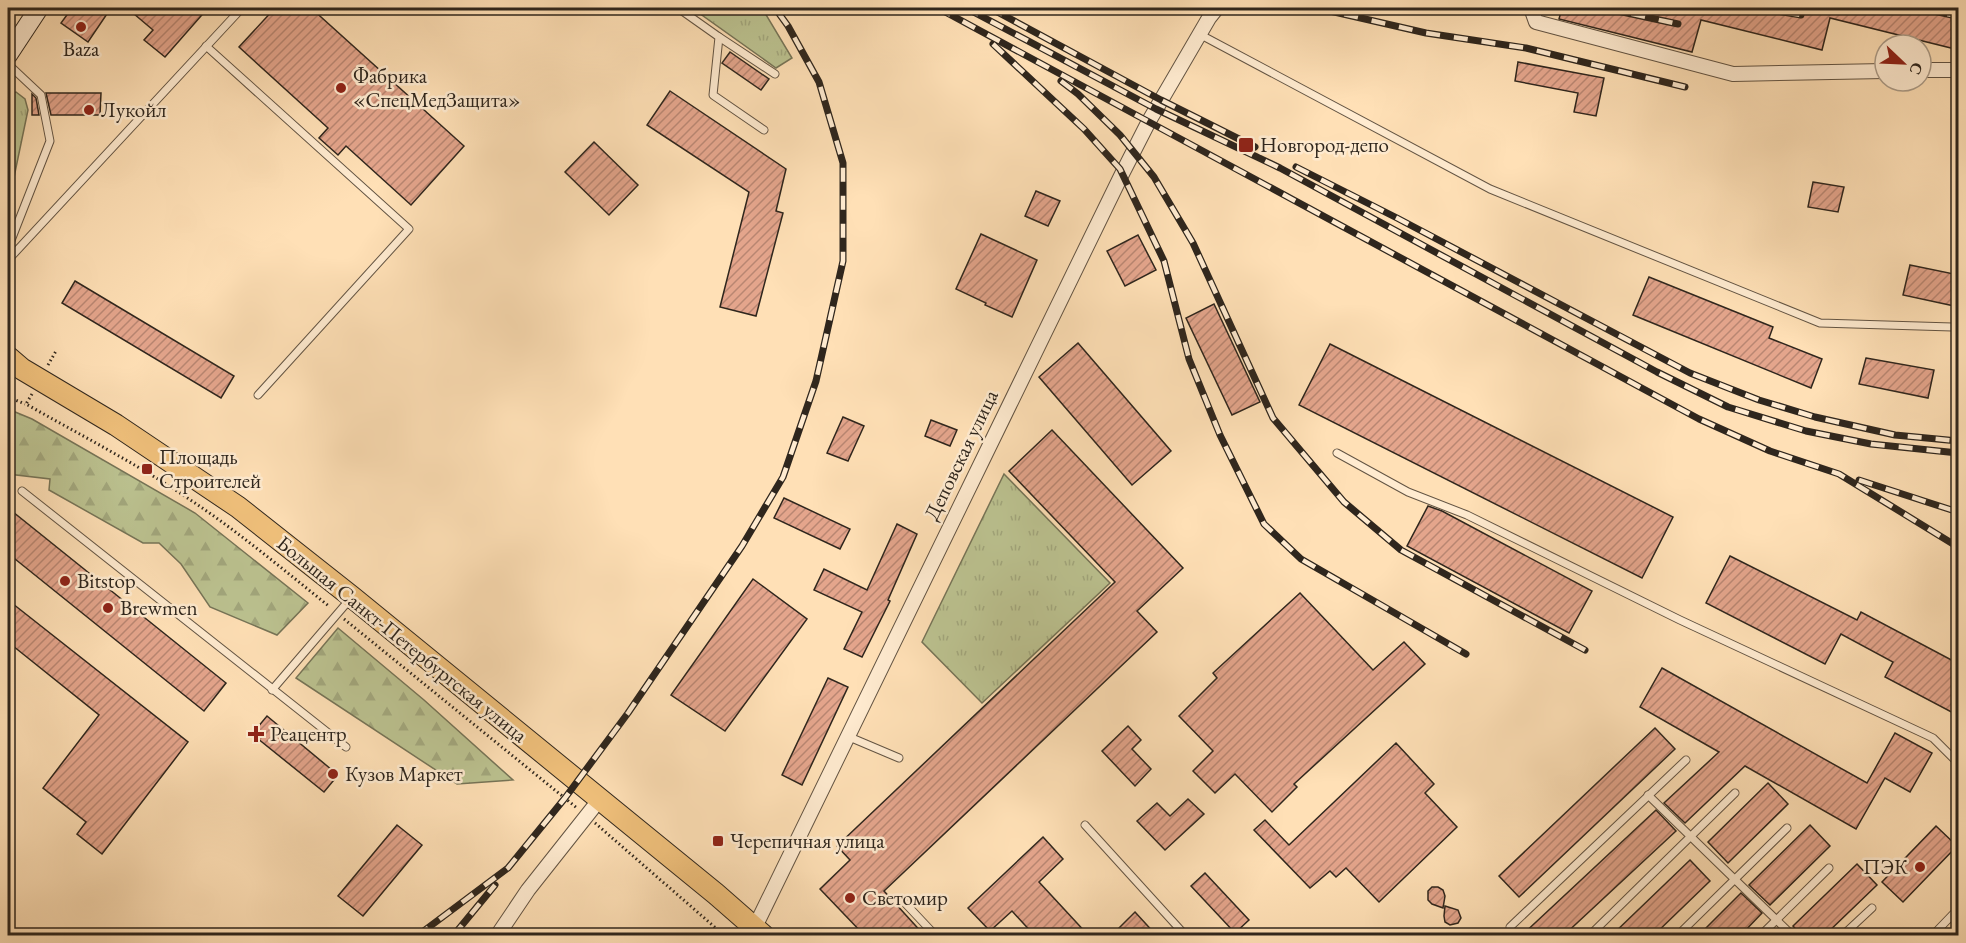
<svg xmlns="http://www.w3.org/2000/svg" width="1966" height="943" font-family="'EB Garamond',serif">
<defs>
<pattern id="grass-tufts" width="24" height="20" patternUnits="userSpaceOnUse" patternTransform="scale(1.5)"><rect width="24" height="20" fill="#bcc391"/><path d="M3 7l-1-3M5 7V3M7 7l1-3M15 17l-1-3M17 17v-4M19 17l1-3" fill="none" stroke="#a2a77d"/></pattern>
<pattern id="forest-firs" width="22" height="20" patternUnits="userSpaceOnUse" patternTransform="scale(1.5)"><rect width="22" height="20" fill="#bcc391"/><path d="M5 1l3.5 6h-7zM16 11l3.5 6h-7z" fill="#a2a77d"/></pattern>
<pattern id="building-hatch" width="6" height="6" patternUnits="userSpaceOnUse" patternTransform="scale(1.5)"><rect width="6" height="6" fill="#e4a58c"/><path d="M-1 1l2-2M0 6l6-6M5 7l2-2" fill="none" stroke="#b98672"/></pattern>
</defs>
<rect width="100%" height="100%" fill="#ffe0b6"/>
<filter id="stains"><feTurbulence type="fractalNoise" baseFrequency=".00333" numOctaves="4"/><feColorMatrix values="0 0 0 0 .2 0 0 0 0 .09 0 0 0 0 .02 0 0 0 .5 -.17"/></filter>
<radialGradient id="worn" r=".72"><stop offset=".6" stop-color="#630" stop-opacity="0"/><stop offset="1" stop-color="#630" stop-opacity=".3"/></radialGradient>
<!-- grass -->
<g fill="url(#grass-tufts)" stroke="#767457" stroke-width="1.5">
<path d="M692,8H762L792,58L776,68Z"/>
<path d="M16,92L25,99L28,110L8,206V95Z"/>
<path d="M1004,474L1110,583L982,703L922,642Z"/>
</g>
<!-- forest -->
<g fill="url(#forest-firs)" stroke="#767457" stroke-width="1.5">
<path d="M8,409L32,419L195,513L308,603L277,635L210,607L181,564L159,543H143L49,490L50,479L8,474Z"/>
<path d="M338,628L424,700L513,780L457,784L296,678Z"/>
</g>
<!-- building -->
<g fill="url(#building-hatch)" stroke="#2f261d" stroke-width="1.5">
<path d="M72,8H111L88,42L61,23Z"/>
<path d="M127,8H208L165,57L144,40L153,30Z"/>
<path d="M275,8H311L464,146L411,205L346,146L338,155L319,138L328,128L239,47Z"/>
<path d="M1562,8H1669L1684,11V8H1959V50L1830,18L1822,50L1701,20L1692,52L1559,19Z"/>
<path d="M730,52L769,79L761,90L722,63Z"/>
<path d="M1518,62L1604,78L1596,116L1574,112L1578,93L1515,81Z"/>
<path d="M670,91L786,169L776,211L783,213L756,316L720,307L749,192L647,125Z"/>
<path d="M46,93H101L100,115H51Z"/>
<path d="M32,94L36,98L39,115H32Z"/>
<path d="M594,142L638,185L609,215L565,172Z"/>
<path d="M1813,182L1844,187L1838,212L1808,207Z"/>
<path d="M1036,191L1060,201L1048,226L1025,216Z"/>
<path d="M981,234L1037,260L1012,317L985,305L986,303L956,289Z"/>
<path d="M1138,235L1156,270L1125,286L1107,251Z"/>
<path d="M1910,265L1959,275V307L1903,295Z"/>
<path d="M1649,277L1773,327L1769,338L1822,359L1811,388L1633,315Z"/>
<path d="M75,281L234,376L221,398L62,303Z"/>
<path d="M1214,304L1260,402L1232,415L1186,318Z"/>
<path d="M1078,343L1171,451L1132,485L1039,377Z"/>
<path d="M1330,344L1673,517L1642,578L1299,405Z"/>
<path d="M1866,358L1934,370L1928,398L1859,384Z"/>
<path d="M843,417L864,426L848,461L827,453Z"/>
<path d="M931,420L957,430L950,446L925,436Z"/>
<path d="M1052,430L1183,568L1137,611L1157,632L884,891L925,936H865L820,889L850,860L837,846L1115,582L1009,471Z"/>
<path d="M784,498L850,529L840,549L774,518Z"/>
<path d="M1428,506L1442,511L1592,591L1569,633L1407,546Z"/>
<path d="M8,508L226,683L204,711L15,559L8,568Z"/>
<path d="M897,524L917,534L888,600L890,601L862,657L844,649L862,612L814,590L824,569L867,590Z"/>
<path d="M1730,556L1857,620L1861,612L1959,664V716L1885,677L1893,662L1841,634L1825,664L1706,603Z"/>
<path d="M753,579L807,619L725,731L671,695Z"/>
<path d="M1300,593L1373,670L1404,642L1425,664L1294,784L1297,787L1272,812L1235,774L1215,793L1193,771L1213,751L1179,716L1217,678L1213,673Z"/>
<path d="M8,600L188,742L102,854L77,834L86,822L43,788L99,715L8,642Z"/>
<path d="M1662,668L1867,783L1895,733L1932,753L1910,792L1885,778L1856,829L1745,766L1685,823L1664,803L1719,752L1640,707Z"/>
<path d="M828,678L848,687L802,785L782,775Z"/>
<path d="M267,716L338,775L324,792L252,734Z"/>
<path d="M1128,726L1141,740L1132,749L1151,769L1135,786L1102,751Z"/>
<path d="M1655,728L1675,749L1519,897L1499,876Z"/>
<path d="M1396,743L1434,784L1425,793L1457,827L1379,902L1346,868L1336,877L1330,871L1310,888L1254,830L1265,820L1289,845Z"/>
<path d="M1768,783L1788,804L1728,863L1708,842Z"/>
<path d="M1188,799L1204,814L1165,850L1137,821L1157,803L1170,816Z"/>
<path d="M1656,810L1676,831L1563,936H1521Z"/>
<path d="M397,825L422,845L363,916L338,896Z"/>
<path d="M1810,825L1830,846L1770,905L1749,885Z"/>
<path d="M1936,826L1957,846L1903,902L1882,882Z"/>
<path d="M1043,837L1063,859L1039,882L1089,936H1035L1012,911L990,931L968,908Z"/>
<path d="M1690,860L1710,881L1653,936H1611Z"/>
<path d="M1857,864L1877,885L1824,936H1802L1793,926Z"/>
<path d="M1205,873L1249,920L1235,933L1191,886Z"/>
<path d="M1432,887H1438L1443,890L1445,896L1443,908L1432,904L1428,900V891Z"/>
<path d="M1741,893L1762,913L1740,936H1698Z"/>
<path d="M1445,906L1458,910L1461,918L1458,923L1450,925L1445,922L1444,916Z"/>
<path d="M1135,912L1157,936H1111Z"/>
</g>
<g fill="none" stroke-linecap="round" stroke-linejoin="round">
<defs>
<g id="lane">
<path d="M678,8L719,37L713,95L764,130"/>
<path d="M1201,35L1490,189L1820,323L1952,327L1958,324"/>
<path d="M719,37L775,74"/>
<path d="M206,46L409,229L258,395"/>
<path d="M8,64L41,95L50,141L8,248"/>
<path d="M8,260L242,8"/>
<path d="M1337,453L1408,492L1467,515L1680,620L1933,738L1958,763"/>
<path d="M22,491L346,747"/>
<path d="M272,690L351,598"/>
<path d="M847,736L899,758"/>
<path d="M1648,795L1793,936"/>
<path d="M1085,825L1186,936"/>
<path d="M904,902L936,936"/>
<path d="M1952,916L1958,928"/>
<path d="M1510,927L1686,760"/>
<path d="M1589,936L1735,793"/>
<path d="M1677,936L1787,828"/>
<path d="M1760,936L1829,868"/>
<path d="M1842,936L1872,908"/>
<path d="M1932,936L1958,909"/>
</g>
<g id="street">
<path d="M1531,8L1536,22L1733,74L1885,71"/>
<path d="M1921,70H1958"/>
<path d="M755,927L1122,174L1149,121L1209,18L1217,8"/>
<path d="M497,936L528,890L600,799"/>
</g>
<path id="secondary" d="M8,55L39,8"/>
<path id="primary" d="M8,357L22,369L116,425L238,507L352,597L716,894L764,936"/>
</defs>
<!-- lane casing -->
<use href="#lane" stroke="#635443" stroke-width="9"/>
<!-- street casing -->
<use href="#street" stroke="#635443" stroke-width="16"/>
<!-- secondary casing -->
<use href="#secondary" stroke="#2f261d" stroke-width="20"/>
<!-- primary casing -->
<use href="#primary" stroke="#2f261d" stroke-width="23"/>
<!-- path -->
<g stroke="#2f261d" stroke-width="3" stroke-dasharray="1.5 3" stroke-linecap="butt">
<path d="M48,365L56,351"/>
<path d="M32,394L26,404C82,436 139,465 192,501C240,533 285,571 330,607"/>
<path d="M8,397L25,404"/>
<path d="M344,619L577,808"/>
<path d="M595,823L725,936"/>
</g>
<!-- lane -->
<use href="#lane" stroke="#ffebd0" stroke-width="7"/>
<!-- street -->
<use href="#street" stroke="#ffebd0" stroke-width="14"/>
<!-- secondary -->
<use href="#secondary" stroke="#ffebd0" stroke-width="18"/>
<!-- primary -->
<use href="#primary" stroke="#f0c07b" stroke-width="21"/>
<defs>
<g id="rail">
<path d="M938,8L1699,419L1770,451L1839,474L1958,547"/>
<path d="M966,8L1156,109L1280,168L1657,372L1728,407L1806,431L1871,444L1958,453"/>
<path d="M990,8L1161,100L1255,147"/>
<path d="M1317,8L1426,33L1526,48L1685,87"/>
<path d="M1604,8L1678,24"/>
<path d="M1758,8L1801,15"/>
<path d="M1920,8L1952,15"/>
<path d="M993,44L1084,129L1120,169L1164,261L1189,359L1220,435L1264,524L1301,559L1466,654"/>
<path d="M1061,81L1078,94L1120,135L1154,177L1193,243L1273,418L1344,502L1401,550L1585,650"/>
<path d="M1296,167L1397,218L1690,373L1759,400L1815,417L1895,435L1958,441"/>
<path d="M1859,480L1958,512"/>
<path d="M417,936L508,868L565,798L628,713L742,546L783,477L816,381L843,261V163L819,82L788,26L775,8"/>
<path d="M453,936L495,885"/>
</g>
</defs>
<!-- rail casing -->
<use href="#rail" stroke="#2f261d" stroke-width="7"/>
<!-- rail -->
<use href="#rail" stroke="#ffebd0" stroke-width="4.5" stroke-dasharray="14" stroke-linecap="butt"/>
</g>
<!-- markers -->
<g fill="#8f2418" stroke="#ffebd0" stroke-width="2">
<circle cx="81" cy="27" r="6"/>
<circle cx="341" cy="88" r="6"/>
<circle cx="89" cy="110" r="6"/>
<rect x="1238" y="137" width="16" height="16" rx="3"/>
<rect x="141" y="463" width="12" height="12" rx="3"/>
<circle cx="65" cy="581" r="6"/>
<circle cx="108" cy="608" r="6"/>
<path d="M253 725h6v6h6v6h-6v6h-6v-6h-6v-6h6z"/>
<circle cx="333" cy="774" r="6"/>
<rect x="712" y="835" width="12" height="12" rx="3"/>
<circle cx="1920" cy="867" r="6"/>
<circle cx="850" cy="898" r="6"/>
</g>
<g text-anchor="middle" stroke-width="5" stroke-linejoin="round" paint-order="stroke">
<!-- poi labels -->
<g font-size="21" fill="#2f261d" stroke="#ffebd0" text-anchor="start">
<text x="81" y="56" text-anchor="middle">Baza</text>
<text x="353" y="83">Фабрика<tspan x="353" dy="24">«СпецМедЗащита»</tspan></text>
<text x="101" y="117">Лукойл</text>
<text x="1260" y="152">Новгород-депо</text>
<text x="159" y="464">Площадь<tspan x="159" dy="24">Строителей</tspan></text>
<text x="77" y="588">Bitstop</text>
<text x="120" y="615">Brewmen</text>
<text x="270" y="741">Реацентр</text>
<text x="345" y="781">Кузов Маркет</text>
<text x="730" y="848">Черепичная улица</text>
<text x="1908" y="874" text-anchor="end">ПЭК</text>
<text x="862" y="905">Светомир</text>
</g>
<!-- street labels -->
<g font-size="21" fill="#2f261d" stroke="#ffebd0">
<text transform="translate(961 455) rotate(-64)" y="7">Деповская улица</text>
<text transform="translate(402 639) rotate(39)" y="7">Большая Санкт-Петербургская улица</text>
</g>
</g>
<!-- margin -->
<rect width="1966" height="943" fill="none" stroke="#ffe0b6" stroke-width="30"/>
<rect x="9" y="9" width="1948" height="925" fill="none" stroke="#2f261d" stroke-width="3"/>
<rect x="15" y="15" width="1936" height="913" fill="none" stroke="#2f261d" stroke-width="1.5"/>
<!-- north arrow -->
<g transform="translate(1903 63) rotate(113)"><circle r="28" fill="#ffebd0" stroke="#ac9c88" stroke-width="1.5"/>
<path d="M0-4.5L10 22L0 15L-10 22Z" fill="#8f2418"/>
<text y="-9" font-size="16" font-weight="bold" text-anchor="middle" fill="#2f261d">С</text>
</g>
<rect width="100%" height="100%" filter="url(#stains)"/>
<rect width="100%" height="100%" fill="url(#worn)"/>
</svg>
